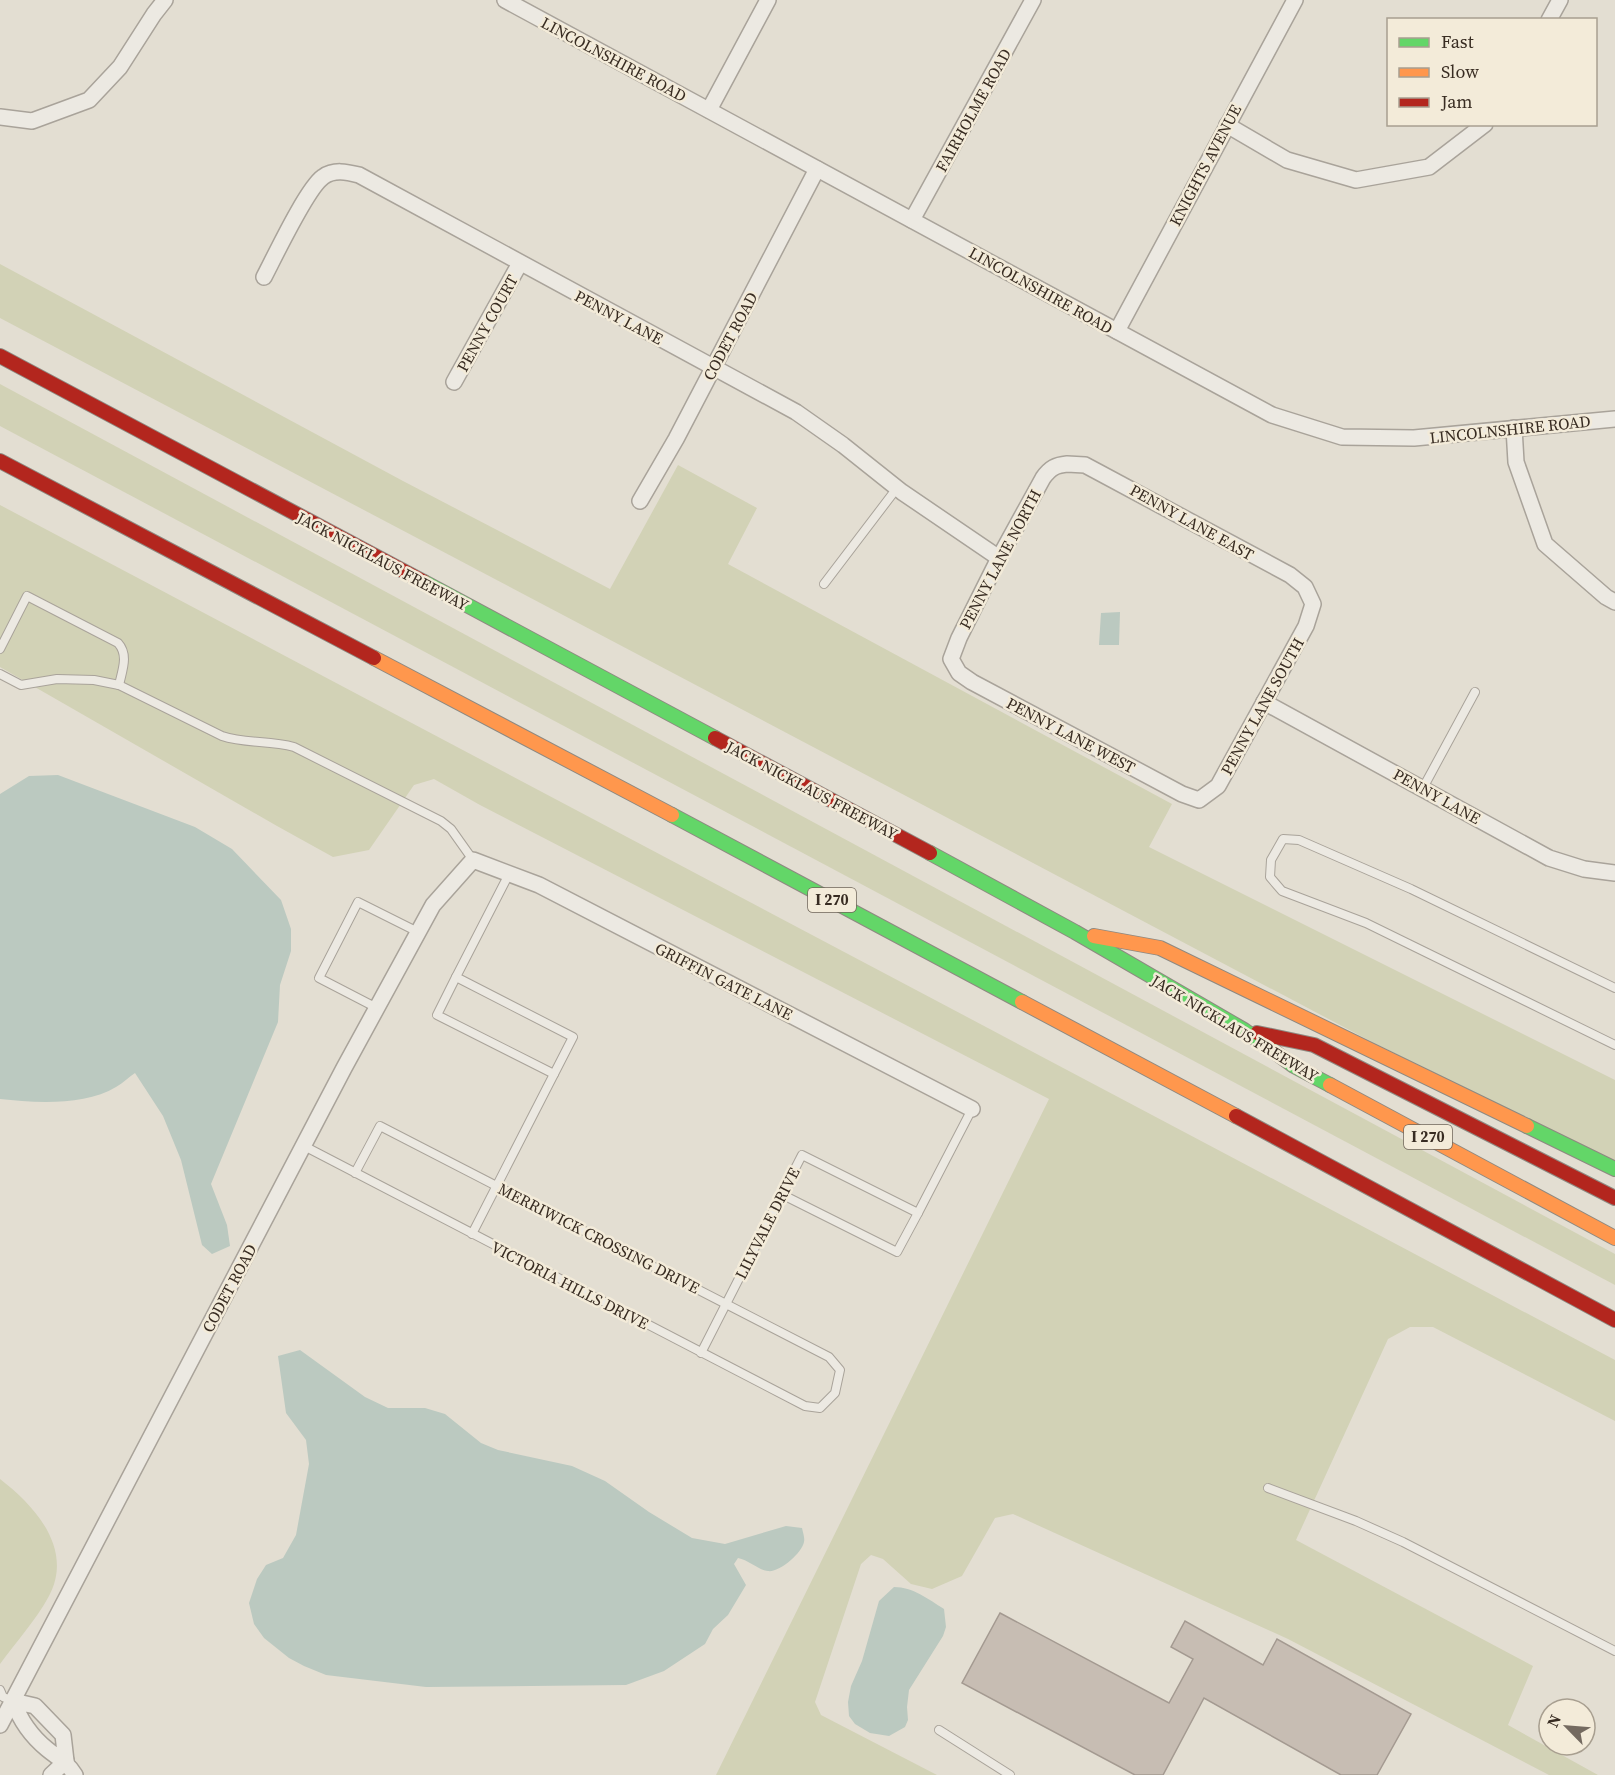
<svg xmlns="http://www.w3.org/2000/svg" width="1615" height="1775" font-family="'Source Serif 4',serif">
<rect width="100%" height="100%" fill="#e3ded2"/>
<!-- green -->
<g fill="#d2d2b6">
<path d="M0,264L403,481L610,589L678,465L757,508L728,564L1172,804L1149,847L1615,1080V1161L1376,1044L0,318Z"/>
<path d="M0,384L1615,1254V1285L0,426Z"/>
<path d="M0,505L1615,1360V1421L1433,1327H1410L1388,1339L1296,1540L1533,1666L1508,1725L1598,1775H1549L1288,1639L1013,1514L995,1518L962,1576L932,1589L911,1584L883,1559L871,1555L861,1564L815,1702L821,1715L937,1775H716L1049,1099L480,805L434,779L414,785L369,850L333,857L277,826L0,667Z"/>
<path d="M0,1479C35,1506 74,1549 49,1596C36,1620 16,1642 0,1664Z"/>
</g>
<!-- water -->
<g fill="#bbc9c0">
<path d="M1120,612L1119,645H1099L1101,613Z"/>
<path d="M58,775L195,827L232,849L281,900L291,929V951L280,985L278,1022L211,1184L227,1225L230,1246L212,1254L202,1245L181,1160L163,1116L135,1073C129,1077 123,1083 116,1087C85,1106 35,1103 0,1099V794L29,776Z"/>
<path d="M300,1350L365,1397L388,1408H425L445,1414L481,1443L498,1450L572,1466L605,1481L649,1512L692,1538L725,1544L786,1526L802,1528C803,1533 805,1538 804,1542C802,1553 779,1573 768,1571C758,1570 749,1560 738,1558L734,1564L746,1585L728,1615L713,1629L705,1644L664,1671L626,1685L426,1687L326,1675L304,1666L289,1658L264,1638L254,1624L249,1603L257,1579L266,1565L283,1558L296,1535L309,1464L306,1440L286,1413L278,1356Z"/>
<path d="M894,1587C913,1587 928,1599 944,1609L946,1627L943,1636L909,1690L907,1707L908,1720L905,1727L889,1736L870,1733L855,1724L849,1716L848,1702L851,1686L862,1661L879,1601Z"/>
</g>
<!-- building -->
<path fill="#c7bdb3" stroke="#a49a91" stroke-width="1.5" d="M1000,1613L1169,1703L1193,1659L1171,1647L1185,1621L1263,1665L1277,1639L1411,1714L1377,1775H1341L1204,1698L1163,1775H1135L962,1683Z"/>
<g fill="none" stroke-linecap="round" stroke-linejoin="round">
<defs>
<g id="lane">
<path d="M824,584L897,488"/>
<path d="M0,649L27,596L118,643C129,655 122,671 119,685"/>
<path d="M0,674L21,685L57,679L94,680L119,685L222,736C246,744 270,740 294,747L441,821L451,829L473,860"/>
<path d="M1423,788L1475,692"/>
<path d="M456,977L437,1015L554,1074"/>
<path d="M1615,988L1411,889L1299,840L1283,839L1271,860L1270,877L1282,891L1366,923L1615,1045"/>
<path d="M377,1008L319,978L358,902L418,932"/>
<path d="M304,1146L805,1406L820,1408L835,1393L840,1370L829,1357L380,1126L355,1173"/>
<path d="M781,1194L897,1252L918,1213"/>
<path d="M472,1234L573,1037L456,977L509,874"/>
<path d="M701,1353L802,1155L918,1213L972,1109"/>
<path d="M1268,1488L1356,1521L1403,1542L1615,1651"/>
<path d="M0,1690L3,1697L13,1701"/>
<path d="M939,1730L1010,1775"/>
</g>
<g id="street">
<path d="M505,0L1272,415L1342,437L1414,438L1615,419"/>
<path d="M1549,20L1560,0"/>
<path d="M709,110L768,0"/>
<path d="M0,117L32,121L89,100L120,67L154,14L165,0"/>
<path d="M1227,125L1287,160L1356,180L1429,167L1485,124"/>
<path d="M912,220L1033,0"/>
<path d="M264,277C275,256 307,188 323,177C334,169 347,172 359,175L796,412L843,445L902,492L999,558"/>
<path d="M1117,331L1295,0"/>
<path d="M454,382L520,263"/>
<path d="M1514,428L1516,462L1545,544L1606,597L1615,602"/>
<path d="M1067,464L1085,465L1100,473L1290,575L1305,587L1313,604L1306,626L1218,786L1199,800L1182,794L972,682L959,673L951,659L959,638L999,558L1043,478C1050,468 1056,465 1067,464Z"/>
<path d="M640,501L676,439L817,169"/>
<path d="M1264,702L1549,858L1584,869L1615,873"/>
<path d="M0,1725L344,1068L433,905L473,860L539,885L972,1109"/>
<path d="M66,1761L63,1735L35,1706L13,1701C20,1720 31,1736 47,1749C59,1759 66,1761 75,1775"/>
<path d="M51,1775L66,1761"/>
</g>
<g id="fast">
<path d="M424,582L715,738"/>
<path d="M672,815L1022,1002"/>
<path d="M930,853L1075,932L1244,1030L1294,1066L1330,1085"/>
<path d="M1527,1126L1615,1169"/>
</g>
<g id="slow">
<path d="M374,658L672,815"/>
<path d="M1094,936L1160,948L1527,1126"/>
<path d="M1022,1002L1236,1116"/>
<path d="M1330,1085L1615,1238"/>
</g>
<g id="jam">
<path d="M0,356L424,582"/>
<path d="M0,461L374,658"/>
<path d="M715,738L930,853"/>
<path d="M1257,1033L1314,1045L1615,1198"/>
<path d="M1236,1116L1615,1320"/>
</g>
</defs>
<!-- lane casing -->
<use href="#lane" stroke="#a9a39a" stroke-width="10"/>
<!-- street casing -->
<use href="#street" stroke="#a9a39a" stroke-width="18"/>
<!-- fast casing -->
<use href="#fast" stroke="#8e8981" stroke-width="16"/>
<!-- slow casing -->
<use href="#slow" stroke="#8e8981" stroke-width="16"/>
<!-- jam casing -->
<use href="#jam" stroke="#8e8981" stroke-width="16"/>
<!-- lane -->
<use href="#lane" stroke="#ece9e2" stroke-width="8"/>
<!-- street -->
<use href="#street" stroke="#ece9e2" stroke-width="15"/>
<!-- fast -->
<use href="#fast" stroke="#63d668" stroke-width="14"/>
<!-- slow -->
<use href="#slow" stroke="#ff974d" stroke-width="14"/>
<!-- jam -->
<use href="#jam" stroke="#b3261e" stroke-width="14"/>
</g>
<g text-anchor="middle" stroke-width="5" stroke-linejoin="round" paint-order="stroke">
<!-- shield labels -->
<g fill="#f3ebd9" stroke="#706559" stroke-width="1.5">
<rect x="808" y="888" width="48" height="24" rx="4.5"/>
<rect x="1404" y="1125" width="48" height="24" rx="4.5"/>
</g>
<g font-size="15" font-weight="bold" fill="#382c22">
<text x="832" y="905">I 270</text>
<text x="1428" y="1142">I 270</text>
</g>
<!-- street labels -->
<g font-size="16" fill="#382c22" stroke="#f3ebd9">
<text transform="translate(614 59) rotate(28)" y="6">LINCOLNSHIRE ROAD</text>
<text transform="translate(973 110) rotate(-61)" y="6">FAIRHOLME ROAD</text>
<text transform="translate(1205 165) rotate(-62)" y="6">KNIGHTS AVENUE</text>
<text transform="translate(1041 290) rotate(29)" y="6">LINCOLNSHIRE ROAD</text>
<text transform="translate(619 317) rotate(28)" y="6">PENNY LANE</text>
<text transform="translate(487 323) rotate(-61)" y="6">PENNY COURT</text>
<text transform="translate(730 336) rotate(-62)" y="6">CODET ROAD</text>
<text transform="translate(1510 429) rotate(-6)" y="6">LINCOLNSHIRE ROAD</text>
<text transform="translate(1192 522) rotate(29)" y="6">PENNY LANE EAST</text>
<text transform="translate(1000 559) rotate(-62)" y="6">PENNY LANE NORTH</text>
<text transform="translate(383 561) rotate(28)" y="6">JACK NICKLAUS FREEWAY</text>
<text transform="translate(1262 706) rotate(-61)" y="6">PENNY LANE SOUTH</text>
<text transform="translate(1071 735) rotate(28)" y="6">PENNY LANE WEST</text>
<text transform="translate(812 790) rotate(28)" y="6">JACK NICKLAUS FREEWAY</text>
<text transform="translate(1437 796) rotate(29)" y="6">PENNY LANE</text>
<text transform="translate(724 981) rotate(27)" y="6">GRIFFIN GATE LANE</text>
<text transform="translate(1235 1028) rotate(31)" y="6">JACK NICKLAUS FREEWAY</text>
<text transform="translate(767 1223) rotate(-63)" y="6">LILYVALE DRIVE</text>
<text transform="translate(599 1238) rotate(27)" y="6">MERRIWICK CROSSING DRIVE</text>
<text transform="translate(570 1285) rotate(27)" y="6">VICTORIA HILLS DRIVE</text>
<text transform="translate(229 1288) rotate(-62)" y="6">CODET ROAD</text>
</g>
</g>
<!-- legend -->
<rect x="1387" y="18" width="210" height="108" fill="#f3ebd9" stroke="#a89f90" stroke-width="1.5"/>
<rect x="1399" y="38" width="30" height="9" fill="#63d668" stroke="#a89f90" stroke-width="1.5"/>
<text x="1441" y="48" font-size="18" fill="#382c22">Fast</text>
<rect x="1399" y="68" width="30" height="9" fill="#ff974d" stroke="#a89f90" stroke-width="1.5"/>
<text x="1441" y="78" font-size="18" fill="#382c22">Slow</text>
<rect x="1399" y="98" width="30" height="9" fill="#b3261e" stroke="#a89f90" stroke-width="1.5"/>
<text x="1441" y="108" font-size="18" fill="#382c22">Jam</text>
<!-- north arrow -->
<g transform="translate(1567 1727) rotate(295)"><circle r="28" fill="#f3ebd9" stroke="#a89f90" stroke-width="1.5"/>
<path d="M0-4.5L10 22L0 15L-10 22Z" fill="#746a60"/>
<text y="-9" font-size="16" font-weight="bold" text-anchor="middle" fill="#382c22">N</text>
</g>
</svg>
